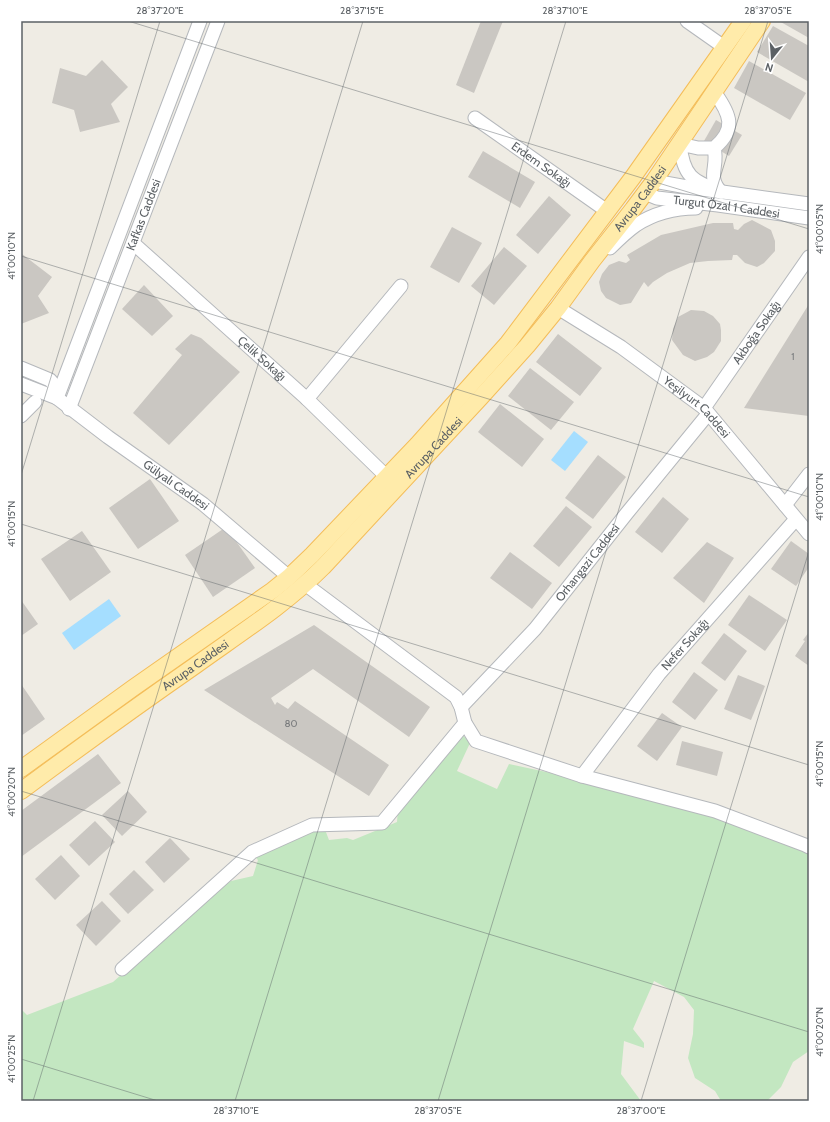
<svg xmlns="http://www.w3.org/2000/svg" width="830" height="1122" font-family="Cabin,sans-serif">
<rect width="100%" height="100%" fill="#efece4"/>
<!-- green -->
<path fill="#c3e7c1" d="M461,733L470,743L457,771L497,789L509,764L579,779L713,815L809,852V1051L793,1062L781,1087L767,1101H721L715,1091L695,1078L688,1058L693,1034L694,1010L684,997L654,981L633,1029L644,1043V1048L624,1041L621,1074L641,1101H21V1009L27,1015L113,982L219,889L231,881L253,876L258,860L253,855L324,827L329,840L347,838L353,840L397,822L398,808Z"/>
<!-- water -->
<g fill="#a5deff">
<path d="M574,431L588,442L565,471L551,460Z"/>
<path d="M109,599L121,616L74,650L62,633Z"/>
</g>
<!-- building -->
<g fill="#cac7c2">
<path d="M481,21H503L474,93L456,85Z"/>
<path d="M779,21H809V38Z"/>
<path d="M773,26L809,46V82L757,52Z"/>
<path d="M102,60L128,87L111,104L120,122L80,132L74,110L52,103L60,68L86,76Z"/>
<path d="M749,61L806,93L790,120L734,88Z"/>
<path d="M716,120L742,135L729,156L704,141Z"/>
<path d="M483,151L535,182L520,208L468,177Z"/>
<path d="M549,196L571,215L538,254L516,235Z"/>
<path d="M752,220L771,230L775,241V251L764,263L757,267L745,263L737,255H733L732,260L708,261L690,263L667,273L653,282L648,287L644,282L631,303L620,305L606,298L601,291L599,282L602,274L609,265L619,261L626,263L630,260L627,255L661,235L713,223H733L734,229L738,230L744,224Z"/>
<path d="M452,227L482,243L459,283L430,267Z"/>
<path d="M504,247L527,266L494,305L471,286Z"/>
<path d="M22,254L52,277L38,296L49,313L21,324Z"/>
<path d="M144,285L173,316L152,336L122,309Z"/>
<path d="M809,304V416L744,408Z"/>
<path d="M691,310L704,311L713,316L720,324L721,330V341L714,352L707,357L695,361L683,355L672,340L673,329L678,317Z"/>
<path d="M191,334L201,338L240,372L169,445L133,413L182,355L175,349Z"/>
<path d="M558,334L602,368L580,396L536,362Z"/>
<path d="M530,368L574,402L551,430L508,396Z"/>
<path d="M500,404L544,439L522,467L478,432Z"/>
<path d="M598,455L626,477L593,519L565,498Z"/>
<path d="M150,479L179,521L138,549L109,508Z"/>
<path d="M663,497L689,519L662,553L635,532Z"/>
<path d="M566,506L592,527L559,567L533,546Z"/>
<path d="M226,527L255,568L213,597L185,555Z"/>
<path d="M82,531L111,572L70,601L41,559Z"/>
<path d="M791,541L809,554V567L796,586L771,569Z"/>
<path d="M707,542L734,558L704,603L673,578Z"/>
<path d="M510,552L552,583L532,609L490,578Z"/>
<path d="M749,595L787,620L765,651L728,625Z"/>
<path d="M21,600L38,624L21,636Z"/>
<path d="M314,625L430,707L409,737L313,669L271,698L275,705L277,702L288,709L295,701L389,765L369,796L204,690Z"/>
<path d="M809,632V666L795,656L805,641L803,640Z"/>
<path d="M724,633L747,651L725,681L701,663Z"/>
<path d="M694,672L718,690L695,720L672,702Z"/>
<path d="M738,675L765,686L751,720L724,709Z"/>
<path d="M21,684L45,719L21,736Z"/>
<path d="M662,713L682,727L657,761L637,746Z"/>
<path d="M682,741L723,752L717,776L676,765Z"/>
<path d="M98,754L121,783L21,857V811Z"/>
<path d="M128,791L147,812L122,836L102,815Z"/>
<path d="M95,821L115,842L89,866L69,845Z"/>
<path d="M170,838L190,859L164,883L145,862Z"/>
<path d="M61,855L80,876L55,900L35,879Z"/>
<path d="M134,870L154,890L128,914L109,894Z"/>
<path d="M102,901L121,921L96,946L76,925Z"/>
</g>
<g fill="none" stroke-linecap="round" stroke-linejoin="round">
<defs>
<g id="minor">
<path d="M687,21L724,47"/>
<path d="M715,93C730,114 737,129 714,148H698L680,144C683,176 692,181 721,192"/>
<path id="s1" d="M475,118L607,211"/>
<path d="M714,148C719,167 706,176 721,192"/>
<path d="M654,181L687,187L809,204"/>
<path id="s2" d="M645,193L657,198L718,205L809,218"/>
<path id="s3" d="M133,243L307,399L387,477"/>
<path d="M610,248C618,240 626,232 636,225C653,214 675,208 696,208"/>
<path id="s4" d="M558,308L621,347L704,408L809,534"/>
<path d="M21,368L50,380L56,387L57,398"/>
<path id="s5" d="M21,384L57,398L108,437L203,504L289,577"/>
<path d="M57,398L200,21"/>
<path d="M307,399L401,286"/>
<path id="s6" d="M704,408L809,257"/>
<path id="s7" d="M69,409L218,21"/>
<path d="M21,416L35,402"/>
<path d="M785,505L809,474"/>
<path d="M305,584L456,697L461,707L465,723L476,741L582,776L715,811L805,845L809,847"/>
<path id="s8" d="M461,707L535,629L627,513L708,414"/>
<path id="s9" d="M582,776L659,674L796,519"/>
<path d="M122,969L252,852L312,825L382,823L465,723"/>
</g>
<g id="major">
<path d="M21,769L133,688L273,590L289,577L312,555L417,445L508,343L633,177L743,21"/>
<path id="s10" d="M21,791C79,748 137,706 196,665C239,634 285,605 323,567L480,398L527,346L558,308L592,261L633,209L654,181L762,21"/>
</g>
</defs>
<!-- minor casing -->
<use href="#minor" stroke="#b5b8bc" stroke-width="15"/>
<!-- major casing -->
<use href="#major" stroke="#f4bd59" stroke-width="18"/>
<!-- minor -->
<use href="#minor" stroke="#fff" stroke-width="13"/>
<!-- major -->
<use href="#major" stroke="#ffebaa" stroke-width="16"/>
</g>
<!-- ticks -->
<path fill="none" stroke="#5c6165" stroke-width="1" stroke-opacity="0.45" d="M128,21L809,229M21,256L809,497M21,475L160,21M21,524L809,765M21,791L809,1032M21,1059L158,1101M33,1101L363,21M235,1101L566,21M438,1101L768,21M641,1101L809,551"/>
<g text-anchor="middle" stroke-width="3.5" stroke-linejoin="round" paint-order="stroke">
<!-- number labels -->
<g font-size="10" fill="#787a7c">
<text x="793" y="360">1</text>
<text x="291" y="727">80</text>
</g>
<!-- street labels -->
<g font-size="12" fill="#5c6165" stroke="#fff">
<text dy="4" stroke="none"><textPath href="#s1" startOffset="81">Erdem Sokağı</textPath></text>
<text dy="4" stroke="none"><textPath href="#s10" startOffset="863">Avrupa Caddesi</textPath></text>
<text dy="4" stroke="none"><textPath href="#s2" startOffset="83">Turgut Özal 1 Caddesi</textPath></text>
<text dy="4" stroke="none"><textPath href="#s7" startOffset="208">Kafkas Caddesi</textPath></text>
<text dy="4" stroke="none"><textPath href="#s6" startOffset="92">Akboğa Sokağı</textPath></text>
<text dy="4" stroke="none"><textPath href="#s3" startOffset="173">Çelik Sokağı</textPath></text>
<text dy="4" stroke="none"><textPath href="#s4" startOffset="171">Yeşilyurt Caddesi</textPath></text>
<text dy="4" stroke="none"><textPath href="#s10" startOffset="539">Avrupa Caddesi</textPath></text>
<text dy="4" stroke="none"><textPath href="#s5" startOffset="186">Gülyalı Caddesi</textPath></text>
<text dy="4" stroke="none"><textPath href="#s8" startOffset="192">Orhangazi Caddesi</textPath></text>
<text dy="4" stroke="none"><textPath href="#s9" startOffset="167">Nefer Sokağı</textPath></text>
<text dy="4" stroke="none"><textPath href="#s10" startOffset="215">Avrupa Caddesi</textPath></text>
</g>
</g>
<!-- border -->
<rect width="830" height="1122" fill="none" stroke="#ffffff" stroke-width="44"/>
<!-- north arrow -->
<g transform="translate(772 58) rotate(197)" stroke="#ffffff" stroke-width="3" paint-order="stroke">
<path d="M0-3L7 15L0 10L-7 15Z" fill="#5c6165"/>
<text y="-6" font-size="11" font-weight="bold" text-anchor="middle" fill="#5c6165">N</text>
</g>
<rect x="22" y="22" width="786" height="1078" fill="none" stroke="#5c6165" stroke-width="1.5"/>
<g font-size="10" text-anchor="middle" fill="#5c6165">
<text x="160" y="14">28°37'20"E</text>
<text x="362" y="14">28°37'15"E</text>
<text x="565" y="14">28°37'10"E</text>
<text x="768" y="14">28°37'05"E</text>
<text transform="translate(819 229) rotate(-90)" y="4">41°00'05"N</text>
<text transform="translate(11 256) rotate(-90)" y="4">41°00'10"N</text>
<text transform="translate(819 497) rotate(-90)" y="4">41°00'10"N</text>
<text transform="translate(11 524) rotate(-90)" y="4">41°00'15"N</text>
<text transform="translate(819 764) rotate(-90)" y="4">41°00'15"N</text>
<text transform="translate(11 792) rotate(-90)" y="4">41°00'20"N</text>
<text transform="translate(819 1032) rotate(-90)" y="4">41°00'20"N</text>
<text transform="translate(11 1059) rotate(-90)" y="4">41°00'25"N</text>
<text x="236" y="1114">28°37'10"E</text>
<text x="438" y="1114">28°37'05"E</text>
<text x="641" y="1114">28°37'00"E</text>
</g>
</svg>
